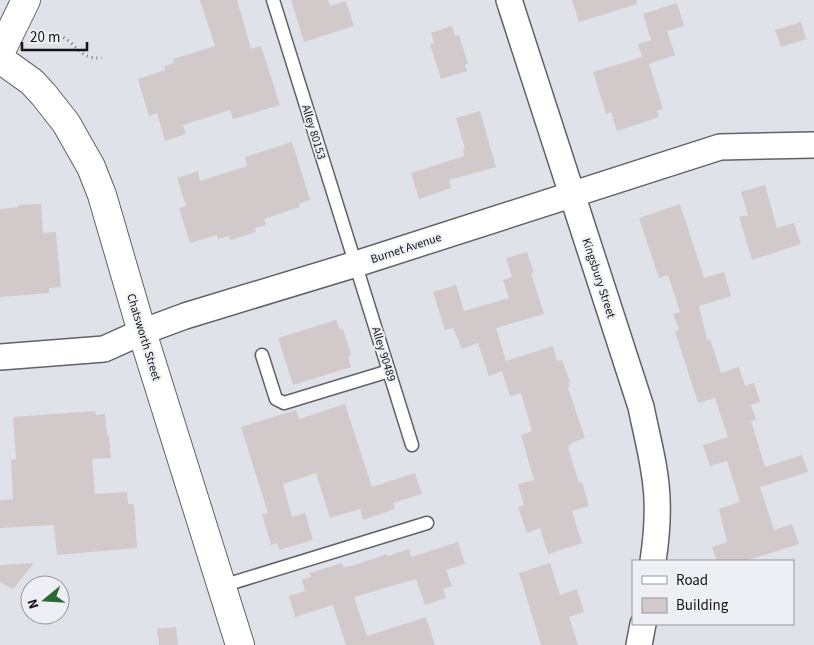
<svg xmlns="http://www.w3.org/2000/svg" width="814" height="645" font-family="'Source Sans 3',sans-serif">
<rect width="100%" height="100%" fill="#dfe2e8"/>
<!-- building -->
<g fill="#d2caca">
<path d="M200,0H237L251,49L261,46L280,105L233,119L230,110L183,125L186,134L165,141L157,113L149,116L138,79L165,70L164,66L174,63L173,59L215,46Z"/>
<path d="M291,0H328L330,6L346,1L354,26L304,42Z"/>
<path d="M572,0H637V4L579,22Z"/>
<path d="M677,3L684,26L667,31L675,55L649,64L663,109L657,111L659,117L617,131L611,112L606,114L593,72L642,57L638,44L651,40L643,14Z"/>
<path d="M801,22L806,39L781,47L775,30Z"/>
<path d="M452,26L455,36L459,35L468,64L465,65L467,71L441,79L430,44L434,43L431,33Z"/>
<path d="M480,111L496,167L449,180L451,188L419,199L411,173L464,156L463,150L465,149L456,118Z"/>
<path d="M292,142L310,200L299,204L300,207L264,219L266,225L255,228L256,232L231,240L229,236L218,239L217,235L190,243L179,208L186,206L177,178L198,171L200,181L247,166L245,157Z"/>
<path d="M765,185L777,228L794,223L801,244L752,260L739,217L748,215L741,192Z"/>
<path d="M41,204L43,233L56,232L61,287L49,288V293L0,297V209L18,207V205Z"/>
<path d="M680,204L704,278L724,272L731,296L699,306L707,340L710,339L721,373L739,367L745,386L754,383L760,402L751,405L756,420L751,421L765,467L802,455L808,472L760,487L774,530L792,524L799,544L745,561H717L712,547L727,542L719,509L740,502L727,461L710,466L703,445L728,437L715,398L698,403L675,331L679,330L673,314L680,312L668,275L659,278L639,218Z"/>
<path d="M527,252L534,273H531L544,314L496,328L506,361L553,346L557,361L562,360L563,362L570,382L568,383L570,387L568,388L585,438L569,444L570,446L568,447L579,483L582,482L589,506L572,511L582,543L548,554L540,528L527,533L518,507L524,505L518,484L534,480L521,435L532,431L521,393L510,396L502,371L489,376L478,343L462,349L453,328L445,330L433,292L456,285L464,311L509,298L503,280L512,277L506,258Z"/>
<path d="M336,320L340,330L343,329L351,355L348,356L351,367L293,385L278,338Z"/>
<path d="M345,404L372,487L415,473L422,494L393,503L395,509L363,520L360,509L330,518L316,473L283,484L292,517L305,513L313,540L279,550L277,543L271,545L262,514L268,513L241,427L296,410L299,419Z"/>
<path d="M95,411L96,415L105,414L107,435H109L111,458L92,459L95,494L127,492L128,504H134L137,548L57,555L54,525L0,528V500L13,499L11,460L16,459L13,417Z"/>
<path d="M458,542L465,564L446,570L452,586L443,589L446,598L425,605L416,579L354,597L367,636L426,617L435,645H346L333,605L295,617L289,596L305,591L302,580L311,577L310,573L342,563L343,567L352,566L387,554L388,556L409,549L411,557Z"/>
<path d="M34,563L13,589L0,582V565Z"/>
<path d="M550,563L560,595L577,589L584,612L569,617L578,645H541L519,573Z"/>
<path d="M176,627L178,645H159L157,629Z"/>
</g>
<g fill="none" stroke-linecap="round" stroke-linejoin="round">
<defs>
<g id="lane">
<path d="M273,0L412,445"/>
<path d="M262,355L276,399L284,403L389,371"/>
<path d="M222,586L427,523"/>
</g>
<g id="street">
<path d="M509,0L641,407C647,437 656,468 657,499C658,520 656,541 653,561"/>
<path d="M0,357L104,349L142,332L185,316L356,264L720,147L814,145"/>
<path d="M639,645L643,624"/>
</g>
<g id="secondary">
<path d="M0,53L26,0"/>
<path d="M0,59L32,82L44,95L66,123L91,167L102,195L142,332L240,645"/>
</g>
</defs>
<!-- lane casing -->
<use href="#lane" stroke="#606267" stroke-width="15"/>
<!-- street casing -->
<use href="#street" stroke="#606267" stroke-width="28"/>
<!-- secondary casing -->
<use href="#secondary" stroke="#606267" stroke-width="30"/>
<!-- path -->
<path stroke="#707276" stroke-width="3" stroke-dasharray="1 4" stroke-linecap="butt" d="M54,34C77,39 76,60 102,58"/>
<!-- lane -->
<use href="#lane" stroke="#fff" stroke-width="12"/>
<!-- street -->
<use href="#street" stroke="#fff" stroke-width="25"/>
<!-- secondary -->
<use href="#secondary" stroke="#fff" stroke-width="28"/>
</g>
<g text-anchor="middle" stroke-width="4" stroke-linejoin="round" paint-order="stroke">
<!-- street labels -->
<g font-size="12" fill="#131416" stroke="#edeff5">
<text transform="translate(314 132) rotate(73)" y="4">Alley 80153</text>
<text transform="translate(406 248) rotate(-18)" y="4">Burnet Avenue</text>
<text transform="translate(599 278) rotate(72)" y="4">Kingsbury Street</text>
<text transform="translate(144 337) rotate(73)" y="4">Chatsworth Street</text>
<text transform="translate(384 354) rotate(73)" y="4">Alley 90489</text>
</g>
</g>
<!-- legend -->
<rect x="632" y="560" width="162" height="65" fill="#edeff5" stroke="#96979c"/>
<rect x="642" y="576" width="25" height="8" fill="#ffffff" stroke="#96979c"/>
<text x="676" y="585" font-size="15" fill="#131416">Road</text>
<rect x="642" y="598" width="25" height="15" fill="#d2caca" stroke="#96979c"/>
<text x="676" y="610" font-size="15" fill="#131416">Building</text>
<!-- north arrow -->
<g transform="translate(45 600) rotate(252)"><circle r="24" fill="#edeff5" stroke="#96979c"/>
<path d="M0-4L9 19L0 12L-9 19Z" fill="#2a6932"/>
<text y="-8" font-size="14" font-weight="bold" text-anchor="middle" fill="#131416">N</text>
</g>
<!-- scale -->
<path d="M22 42v8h65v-8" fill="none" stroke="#131416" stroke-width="2.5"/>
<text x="30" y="42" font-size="15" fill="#131416" stroke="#edeff5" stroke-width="4" paint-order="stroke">20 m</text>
</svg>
